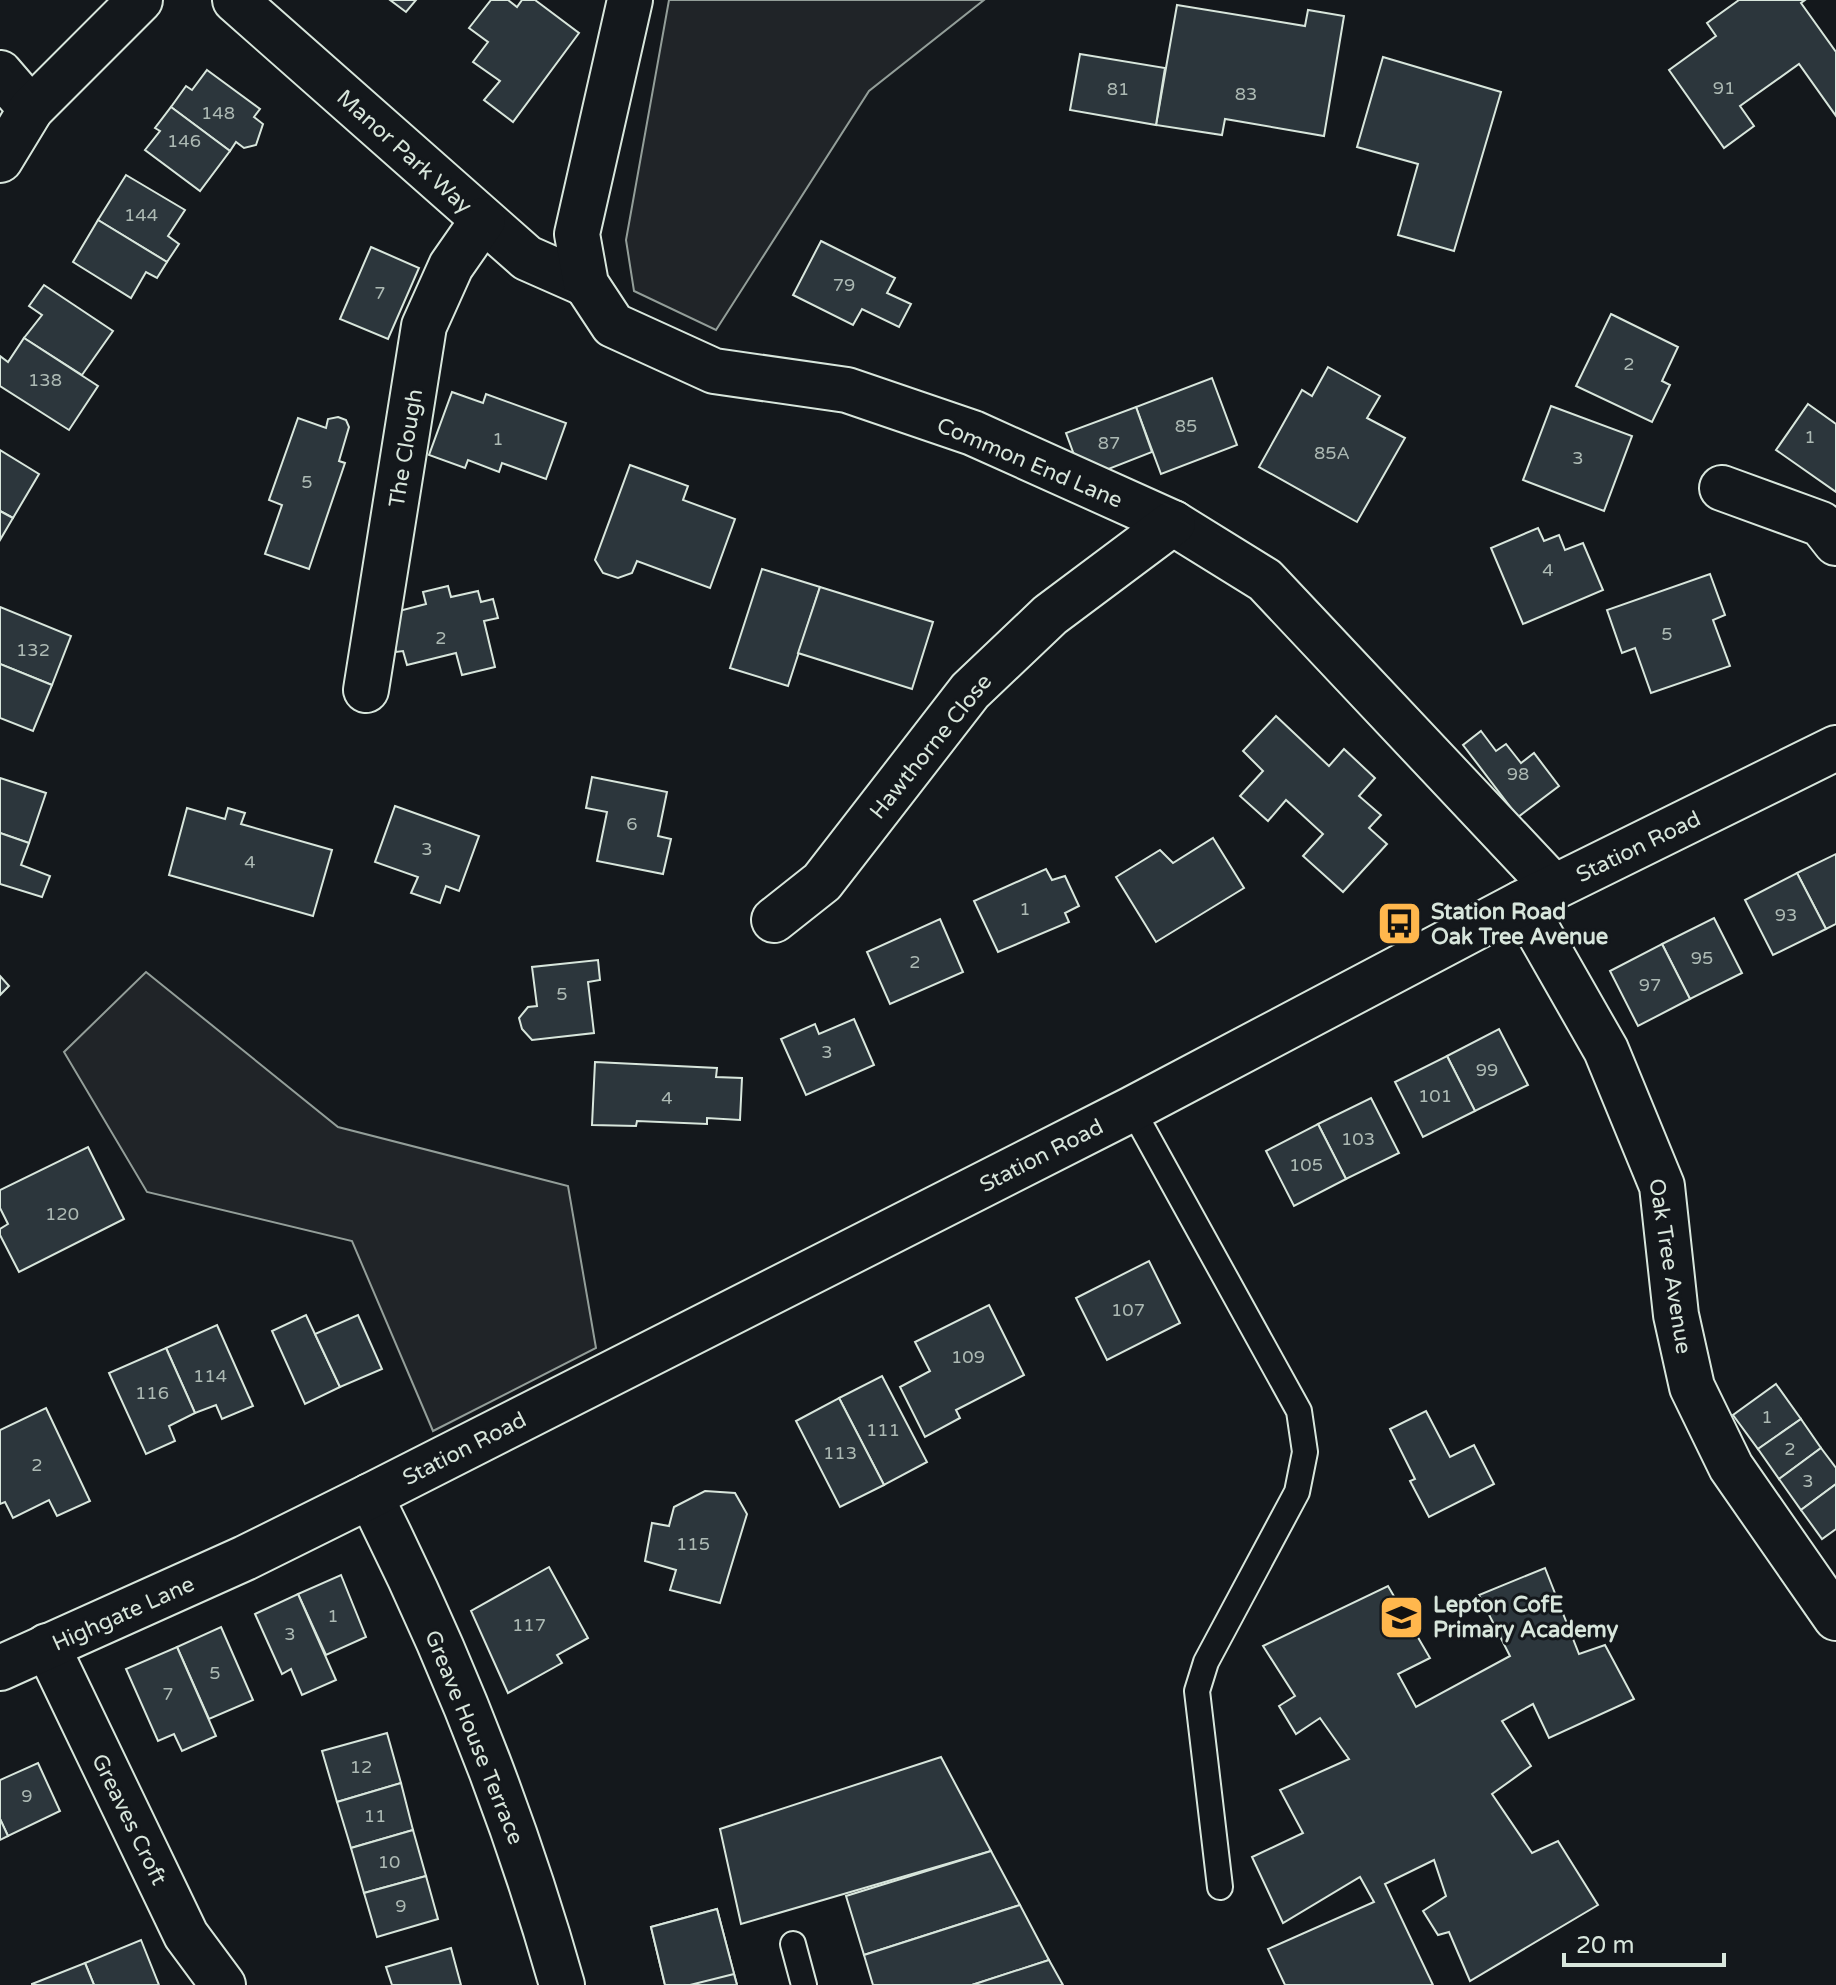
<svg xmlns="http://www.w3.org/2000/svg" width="1836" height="1985" font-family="'Varela Round',sans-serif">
<rect width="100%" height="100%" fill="#14181c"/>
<!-- green -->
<g fill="#202428" stroke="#939e99" stroke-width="2">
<path d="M669,0H984L869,91L716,330L634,291L626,240Z"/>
<path d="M146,972L338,1127L568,1186L596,1348L433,1431L352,1241L147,1192L64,1052Z"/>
</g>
<!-- building -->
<g fill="#2c363c" stroke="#d8e6dc" stroke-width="2">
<path d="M390,0H416L406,12Z"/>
<path d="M491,0H508L517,7L522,0H535L579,33L513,122L484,100L500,81L473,62L488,42L469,28Z"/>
<path d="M1739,0H1805L1801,3L1836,52V116L1799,64L1740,106L1754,126L1724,148L1669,70L1716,36L1707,23Z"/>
<path d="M1177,5L1305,26L1308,10L1344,16L1324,136L1225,119L1222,135L1156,125Z"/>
<path d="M1080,54L1165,68L1156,125L1070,110Z"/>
<path d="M1383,57L1501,92L1454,251L1398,235L1418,164L1357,147Z"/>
<path d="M207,70L260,109L254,117L263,124L256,145L244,148L236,142L230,151L171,107L186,86L192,90Z"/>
<path d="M171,107L230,151L200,191L145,150L160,131L155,128Z"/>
<path d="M126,175L185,210L168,236L179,244L167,262L98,220Z"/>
<path d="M98,220L167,262L157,278L146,272L131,298L73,262Z"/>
<path d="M821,241L895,278L887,293L911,304L899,327L862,309L853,325L793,295Z"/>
<path d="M371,247L419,268L388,339L340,319Z"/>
<path d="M44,285L113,331L82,375L24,338L42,315L29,306Z"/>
<path d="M1611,314L1678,347L1662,381L1670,385L1652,422L1576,386Z"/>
<path d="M24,338L98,386L69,430L0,386V356L8,362Z"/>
<path d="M1328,367L1380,396L1367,418L1405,438L1357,522L1259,467L1302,390L1312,396Z"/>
<path d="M1212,378L1237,445L1161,474L1136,407Z"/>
<path d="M452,392L483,403L486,394L566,423L546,479L502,463L499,472L468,460L465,468L429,455Z"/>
<path d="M1808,404L1836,424V492L1776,450Z"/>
<path d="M1551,406L1632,436L1604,511L1523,480Z"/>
<path d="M1136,407L1152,452L1083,479L1066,433Z"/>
<path d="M338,417L346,420L349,427L339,461L345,463L309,569L265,554L282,505L269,500L298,418L326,428L328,419Z"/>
<path d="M0,450L39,474L13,518L0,511Z"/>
<path d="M630,465L688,486L683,500L735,519L710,588L637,561L632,573L618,578L603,573L595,560Z"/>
<path d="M0,511L13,518L0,540Z"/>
<path d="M1538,528L1544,541L1559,535L1565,550L1583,543L1603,590L1523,624L1491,548Z"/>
<path d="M762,569L820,587L788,686L730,668Z"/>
<path d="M1710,574L1725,615L1713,620L1730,666L1651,693L1635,648L1622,653L1607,610Z"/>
<path d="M448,586L451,597L478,591L481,602L493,599L498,618L484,621L495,667L462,675L456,653L407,665L403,651L396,652L389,626L395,612L426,604L423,592Z"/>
<path d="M820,587L933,622L912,689L798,653Z"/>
<path d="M0,607L71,636L52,685L0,664Z"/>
<path d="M0,664L52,685L33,731L0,718Z"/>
<path d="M1276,716L1329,766L1344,749L1375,778L1359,796L1381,815L1369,828L1387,844L1343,892L1303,856L1323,834L1286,800L1268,821L1240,796L1263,771L1243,751Z"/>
<path d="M1481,731L1496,751L1506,744L1521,763L1534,753L1559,786L1518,817L1463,745Z"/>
<path d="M592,777L667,792L658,836L671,839L663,874L597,861L607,812L586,808Z"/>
<path d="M0,778L46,793L29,843L0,833Z"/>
<path d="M395,806L479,836L459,891L446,886L440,903L411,893L418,877L375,862Z"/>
<path d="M187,808L225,819L228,808L245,813L241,824L332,850L313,916L169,875Z"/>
<path d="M0,833L29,843L21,865L50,876L42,897L0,884Z"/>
<path d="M1213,838L1244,888L1156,942L1116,877L1160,850L1173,863Z"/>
<path d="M1836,854V924L1826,929L1797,873Z"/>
<path d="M1046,869L1052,880L1065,876L1079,906L1065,913L1069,922L998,952L974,901Z"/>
<path d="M1797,873L1826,929L1773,955L1745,900Z"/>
<path d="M1714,918L1742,973L1690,999L1662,944Z"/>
<path d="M940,919L963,972L890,1004L867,952Z"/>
<path d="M1662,944L1690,999L1638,1026L1610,971Z"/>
<path d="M598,960L600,980L588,982L594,1033L532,1040L522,1029L519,1018L528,1007L537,1006L532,967Z"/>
<path d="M0,976L9,986L0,995Z"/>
<path d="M854,1019L874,1065L806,1095L781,1039L815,1024L819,1034Z"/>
<path d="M1499,1029L1528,1085L1475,1111L1447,1056Z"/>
<path d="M1447,1056L1475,1111L1423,1137L1395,1082Z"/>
<path d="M595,1062L717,1068L716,1077L742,1078L740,1120L707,1118V1124L637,1121L636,1126L592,1125Z"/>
<path d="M1371,1098L1399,1153L1346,1179L1318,1124Z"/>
<path d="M1318,1124L1346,1179L1294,1206L1266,1151Z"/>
<path d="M88,1147L124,1219L19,1272L0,1235V1229L8,1224L0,1208V1190Z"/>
<path d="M1149,1261L1180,1323L1107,1360L1076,1298Z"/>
<path d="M989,1305L1024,1375L956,1410L960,1418L925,1437L900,1387L930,1371L915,1342Z"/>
<path d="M306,1315L340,1387L305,1404L272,1331Z"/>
<path d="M358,1315L382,1369L340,1387L315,1334Z"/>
<path d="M217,1325L253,1406L222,1419L216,1405L195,1413L166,1348Z"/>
<path d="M166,1348L195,1413L169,1426L175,1441L146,1454L109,1373Z"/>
<path d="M882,1376L927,1462L884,1485L839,1398Z"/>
<path d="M1776,1384L1801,1419L1758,1449L1733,1415Z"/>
<path d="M839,1398L884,1485L840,1507L796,1421Z"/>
<path d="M46,1408L90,1501L57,1516L49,1500L13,1518L5,1502L0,1504V1430Z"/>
<path d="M1426,1411L1450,1457L1474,1445L1494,1484L1429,1517L1410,1481L1415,1479L1390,1429Z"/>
<path d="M1801,1419L1821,1448L1779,1479L1758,1449Z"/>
<path d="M1821,1448L1836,1468V1484L1801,1510L1779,1479Z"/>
<path d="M1836,1484V1529L1822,1539L1801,1510Z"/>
<path d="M705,1491L735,1493L747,1514L720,1603L670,1590L676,1570L645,1561L652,1523L669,1526L674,1507Z"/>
<path d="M549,1567L588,1638L557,1655L562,1663L508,1693L471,1611Z"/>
<path d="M1545,1568L1579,1654L1605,1645L1634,1699L1549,1738L1533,1704L1502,1721L1531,1766L1492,1794L1532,1853L1558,1841L1598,1905L1470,1981L1449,1932L1438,1935L1423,1911L1446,1896L1434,1860L1385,1884L1433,1985H1285L1268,1949L1374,1902L1360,1877L1283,1923L1252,1857L1303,1833L1280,1790L1349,1759L1320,1718L1296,1734L1279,1706L1295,1696L1263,1646L1388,1586L1430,1658L1398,1674L1416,1707L1510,1656L1479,1595Z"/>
<path d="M341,1575L366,1637L326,1655L298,1594Z"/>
<path d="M298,1594L336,1680L302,1695L291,1669L282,1674L255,1614Z"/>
<path d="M221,1627L253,1700L209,1719L177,1647Z"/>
<path d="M177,1647L216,1736L182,1751L174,1734L158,1741L126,1669Z"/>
<path d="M387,1733L401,1783L337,1802L322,1751Z"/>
<path d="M941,1757L991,1851L741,1924L720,1829Z"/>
<path d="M38,1763L60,1811L8,1836L0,1819V1780Z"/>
<path d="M401,1783L413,1830L351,1848L337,1802Z"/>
<path d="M0,1819L8,1836L0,1840Z"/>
<path d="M413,1830L426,1876L364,1893L351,1848Z"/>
<path d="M991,1851L1020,1905L864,1955L846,1896Z"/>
<path d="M426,1876L438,1919L377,1937L364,1893Z"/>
<path d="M1020,1905L1049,1960L972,1985H873L864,1955Z"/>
<path d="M717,1909L734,1974L690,1985H665L651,1927Z"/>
<path d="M717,1909L737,1985H665L651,1927Z"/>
<path d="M141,1940L159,1985H94L85,1963Z"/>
<path d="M451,1948L461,1985H392L386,1967Z"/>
<path d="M1049,1960L1063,1985H972Z"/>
<path d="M85,1963L94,1985H32V1984Z"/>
<path d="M734,1974L737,1985H690Z"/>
</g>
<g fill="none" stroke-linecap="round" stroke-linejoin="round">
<defs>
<g id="service">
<path d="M1132,1109L1299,1411L1305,1452L1297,1492L1206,1662L1197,1691L1220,1887"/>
<path d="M793,1944L804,1985"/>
</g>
<g id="minor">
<path d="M235,0L527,258L586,284"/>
<path d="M630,0L577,234L586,284L613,325L714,371L847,390L973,433L1173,523L1265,580L1554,887"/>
<path d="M0,73L31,109"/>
<path d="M0,160L31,109L140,0"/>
<path d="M1722,488L1821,524L1836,543"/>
<path d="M366,690L424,326L451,266L483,220"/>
<path d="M1522,903L1606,1050L1662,1186L1676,1315L1692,1387L1731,1467L1836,1618"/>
<path d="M774,920L822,882L970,691L1050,615L1173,523"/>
<path d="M370,1496C450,1654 514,1815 562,1985"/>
<path d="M47,1646L186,1935L223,1985"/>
</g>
<path id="tertiary" d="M0,1668L245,1558L370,1496L1132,1109L1522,903L1836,748"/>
</defs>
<!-- service casing -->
<use href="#service" stroke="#d8e6dc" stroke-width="28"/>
<!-- minor casing -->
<use href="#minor" stroke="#d8e6dc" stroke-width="48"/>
<!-- tertiary casing -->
<use href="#tertiary" stroke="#d8e6dc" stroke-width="48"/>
<!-- service -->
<use href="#service" stroke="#14181c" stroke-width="24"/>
<!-- minor -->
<use href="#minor" stroke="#14181c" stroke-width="44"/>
<!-- tertiary -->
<use href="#tertiary" stroke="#14181c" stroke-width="44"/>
</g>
<!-- icons -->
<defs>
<symbol id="bus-square" viewBox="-11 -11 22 22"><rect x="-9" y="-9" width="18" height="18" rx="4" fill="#ffb74d" stroke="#14181c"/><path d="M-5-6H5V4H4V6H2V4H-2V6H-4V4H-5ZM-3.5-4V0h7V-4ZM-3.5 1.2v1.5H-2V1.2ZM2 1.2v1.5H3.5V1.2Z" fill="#111"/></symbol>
<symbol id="school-square" viewBox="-11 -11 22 22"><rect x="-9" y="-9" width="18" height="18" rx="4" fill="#ffb74d" stroke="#14181c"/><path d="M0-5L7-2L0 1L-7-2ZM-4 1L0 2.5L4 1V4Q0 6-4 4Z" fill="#111"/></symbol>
</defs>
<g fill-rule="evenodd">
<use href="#bus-square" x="1374" y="898" width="51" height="51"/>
<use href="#school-square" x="1376" y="1592" width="51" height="51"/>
</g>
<g text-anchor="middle" stroke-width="6" stroke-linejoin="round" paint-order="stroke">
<!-- number labels -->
<g font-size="18" fill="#adbab4">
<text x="1724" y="94">91</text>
<text x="1118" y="95">81</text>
<text x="1246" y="100">83</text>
<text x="218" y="119">148</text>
<text x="184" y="147">146</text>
<text x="141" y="221">144</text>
<text x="844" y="291">79</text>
<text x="380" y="299">7</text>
<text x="1629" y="370">2</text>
<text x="45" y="386">138</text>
<text x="1186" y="432">85</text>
<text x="1810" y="443">1</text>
<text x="498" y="445">1</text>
<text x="1109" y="449">87</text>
<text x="1332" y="459">85A</text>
<text x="1578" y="464">3</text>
<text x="307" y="488">5</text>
<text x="1548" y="576">4</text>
<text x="1667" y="640">5</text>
<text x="441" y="644">2</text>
<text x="33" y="656">132</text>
<text x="1518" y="780">98</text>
<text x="632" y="830">6</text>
<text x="427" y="855">3</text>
<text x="250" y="868">4</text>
<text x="1025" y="915">1</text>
<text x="1786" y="921">93</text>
<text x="1702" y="964">95</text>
<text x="915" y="968">2</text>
<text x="1650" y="991">97</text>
<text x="562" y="1000">5</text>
<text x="827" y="1058">3</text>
<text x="1487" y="1076">99</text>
<text x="1435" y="1102">101</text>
<text x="667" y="1104">4</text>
<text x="1358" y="1145">103</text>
<text x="1306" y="1171">105</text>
<text x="62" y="1220">120</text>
<text x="1128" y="1316">107</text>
<text x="968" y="1363">109</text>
<text x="210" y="1382">114</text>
<text x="152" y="1399">116</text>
<text x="1767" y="1423">1</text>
<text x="883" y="1436">111</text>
<text x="1790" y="1455">2</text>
<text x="840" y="1459">113</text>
<text x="37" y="1471">2</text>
<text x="1808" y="1487">3</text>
<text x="693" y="1550">115</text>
<text x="333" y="1622">1</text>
<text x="529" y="1631">117</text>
<text x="290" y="1640">3</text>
<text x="215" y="1679">5</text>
<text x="168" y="1700">7</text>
<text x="361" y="1773">12</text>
<text x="27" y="1802">9</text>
<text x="375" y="1822">11</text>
<text x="389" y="1868">10</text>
<text x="401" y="1912">9</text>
</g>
<!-- street labels -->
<g font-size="22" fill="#d8e6dc" stroke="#14181c">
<text transform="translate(405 151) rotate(42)" y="8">Manor Park Way</text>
<text transform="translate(405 448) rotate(-81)" y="8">The Clough</text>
<text transform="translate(1030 462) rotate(23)" y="8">Common End Lane</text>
<text transform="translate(930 746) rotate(-51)" y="8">Hawthorne Close</text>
<text transform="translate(1638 846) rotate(-26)" y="8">Station Road</text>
<text transform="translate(1041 1155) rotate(-27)" y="8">Station Road</text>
<text transform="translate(1671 1266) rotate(81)" y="8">Oak Tree Avenue</text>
<text transform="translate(464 1448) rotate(-27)" y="8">Station Road</text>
<text transform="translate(123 1613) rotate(-24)" y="8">Highgate Lane</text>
<text transform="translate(475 1737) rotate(68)" y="8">Greave House Terrace</text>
<text transform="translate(130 1819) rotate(64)" y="8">Greaves Croft</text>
</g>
<!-- poi labels -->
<g font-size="22" font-weight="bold" fill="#d8e6dc" stroke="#14181c" text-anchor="start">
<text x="1431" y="919">Station Road<tspan x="1431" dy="25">Oak Tree Avenue</tspan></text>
<text x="1433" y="1612">Lepton CofE<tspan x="1433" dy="25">Primary Academy</tspan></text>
</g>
</g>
<!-- scale -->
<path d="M1564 1953v12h160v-12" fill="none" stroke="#d8e6dc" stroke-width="4"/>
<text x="1576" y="1953" font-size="24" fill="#d8e6dc" stroke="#14181c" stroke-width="6" paint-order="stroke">20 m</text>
</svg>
